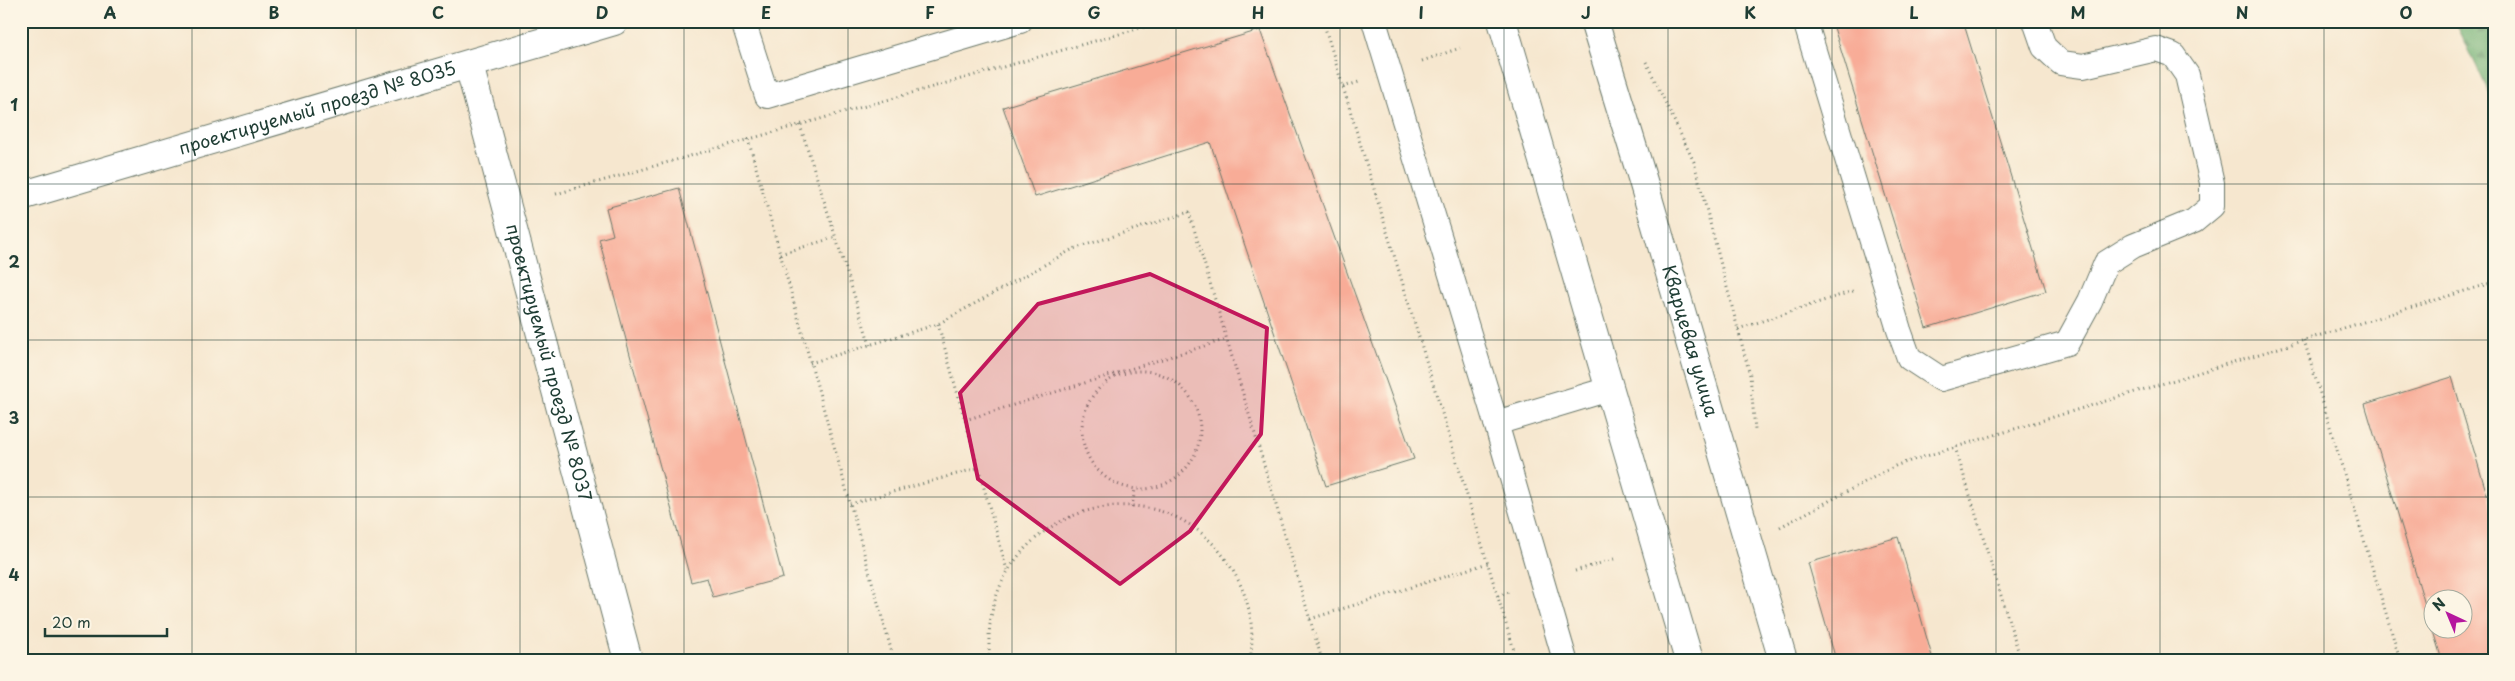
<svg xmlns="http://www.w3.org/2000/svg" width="2515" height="681" font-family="'Playpen Sans',sans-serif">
<defs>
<pattern id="forest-firs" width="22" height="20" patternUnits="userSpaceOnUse" patternTransform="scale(1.25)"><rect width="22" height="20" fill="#6eaf71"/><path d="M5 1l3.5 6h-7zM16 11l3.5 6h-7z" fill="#5a905e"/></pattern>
</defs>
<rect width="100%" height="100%" fill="#fcf5e5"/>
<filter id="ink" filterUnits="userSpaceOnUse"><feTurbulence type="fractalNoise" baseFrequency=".02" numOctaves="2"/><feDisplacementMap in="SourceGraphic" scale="10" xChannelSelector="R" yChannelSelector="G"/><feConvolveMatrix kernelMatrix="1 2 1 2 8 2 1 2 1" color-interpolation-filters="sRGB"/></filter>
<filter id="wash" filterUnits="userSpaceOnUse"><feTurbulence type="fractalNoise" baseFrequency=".0096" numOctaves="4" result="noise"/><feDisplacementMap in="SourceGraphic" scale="20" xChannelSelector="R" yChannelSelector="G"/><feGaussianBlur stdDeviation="1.12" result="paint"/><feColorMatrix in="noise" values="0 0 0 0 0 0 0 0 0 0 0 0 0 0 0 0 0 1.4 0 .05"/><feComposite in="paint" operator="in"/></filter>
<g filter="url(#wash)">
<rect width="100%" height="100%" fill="#f6e7cf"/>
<!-- forest -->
<path fill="url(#forest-firs)" stroke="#467652" d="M2455,21H2494V103Z"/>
<g id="blocks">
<!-- building -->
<g fill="#f8ac97">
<path d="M1832,21H1963L2046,291L1926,328Z"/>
<path d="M1260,30L1414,459L1326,486L1210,142L1035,197L1003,107Z"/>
<path d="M679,188L783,578L713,597L707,578L691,582L599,239L613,235L606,208Z"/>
<path d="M2452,377L2494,518V660H2442L2432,628H2462V598H2432V628L2365,404Z"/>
<path d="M1898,537L1933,660H1836L1808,563Z"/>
</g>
</g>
</g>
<g filter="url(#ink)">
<use href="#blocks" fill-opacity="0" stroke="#6a786a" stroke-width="1"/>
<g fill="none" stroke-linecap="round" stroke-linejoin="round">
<defs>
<g id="service">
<path d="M743,21L767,96L1020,21"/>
<path d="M1374,21L1496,423"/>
<path d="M1805,21L1899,330L1909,358L1941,379L2067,343L2090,301L2106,263L2133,246L2194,221L2212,206V183L2187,75L2173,55L2156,49L2083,66L2061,63L2044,47L2035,21"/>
<path d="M1565,660L1496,423L1609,389"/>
</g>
<g id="minor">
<path d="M1502,21L1689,660"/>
<path id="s1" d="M1594,21L1643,181L1783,660"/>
<path id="s2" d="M469,65L628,660"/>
<path id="s3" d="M21,196L614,21"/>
</g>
</defs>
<!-- service casing -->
<use href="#service" stroke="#6a786a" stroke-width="26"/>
<!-- minor casing -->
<use href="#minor" stroke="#6a786a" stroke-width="30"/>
<!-- path -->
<g stroke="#6a786a" stroke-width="3" stroke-dasharray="1 4" stroke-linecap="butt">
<path d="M1323,21L1517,660"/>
<path d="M1422,61L1460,48"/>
<path d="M1646,62L1694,162L1750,375L1755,430"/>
<path d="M1343,87L1359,82"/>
<path d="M800,125L870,345"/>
<path d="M748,139L894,660"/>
<path d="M556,194L1165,21"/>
<path d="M780,254L836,237"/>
<path d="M938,324L1007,570"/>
<path d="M1738,329L1853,291"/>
<path d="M2304,340L2400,660"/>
<path d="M810,363L938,324L1073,249L1189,212L1322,660"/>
<circle cx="1141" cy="430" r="59"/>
<path d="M965,420L1227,339"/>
<path d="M1955,447L2021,660"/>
<path d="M850,504L978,468"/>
<path d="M1132,507L1135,489"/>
<path d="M1780,527L1897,465L2494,282"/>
<path d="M1575,571L1614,559"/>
<path d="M1498,596L1512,591"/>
<path d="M1310,619L1488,563"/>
<path d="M990,660C973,511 1166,445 1236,576C1250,601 1255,631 1250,660"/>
</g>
<!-- service -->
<use href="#service" stroke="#fff" stroke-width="24"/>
<!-- minor -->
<use href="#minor" stroke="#fff" stroke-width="28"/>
</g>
</g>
<!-- marked area -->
<path fill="#c2185b" fill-opacity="0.2" stroke="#c2185b" stroke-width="4" stroke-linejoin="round" d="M1150,274L1267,328L1261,434L1190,531L1120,584L978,479L960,393L1038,304Z"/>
<!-- grid -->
<path fill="none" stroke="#1f3d34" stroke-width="1" stroke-opacity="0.55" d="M192,21V660M356,21V660M520,21V660M684,21V660M848,21V660M1012,21V660M1176,21V660M1340,21V660M1504,21V660M1668,21V660M1832,21V660M1996,21V660M2160,21V660M2324,21V660M21,184H2494M21,340H2494M21,497H2494"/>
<g text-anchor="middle" stroke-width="4.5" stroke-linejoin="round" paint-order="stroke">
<!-- street labels -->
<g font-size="18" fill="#1f3d34" stroke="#fcf5e5">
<text dy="6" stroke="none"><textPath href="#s3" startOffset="309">проектируемый проезд № 8035</textPath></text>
<text dy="6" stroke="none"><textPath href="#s1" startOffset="334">Кварцевая улица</textPath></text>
<text dy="6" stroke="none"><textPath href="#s2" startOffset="308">проектируемый проезд № 8037</textPath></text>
</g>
</g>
<!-- margin -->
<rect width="2515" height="681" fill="none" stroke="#fcf5e5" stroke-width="55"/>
<!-- north arrow -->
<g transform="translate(2448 614) rotate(316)"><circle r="24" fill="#fcf5e5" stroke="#a4ab9e"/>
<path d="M0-4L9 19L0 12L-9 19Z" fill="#b5179e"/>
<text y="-8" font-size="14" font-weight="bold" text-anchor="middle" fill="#1f3d34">N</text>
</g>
<!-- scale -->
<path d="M45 628v8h122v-8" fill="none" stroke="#1f3d34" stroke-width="2.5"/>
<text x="52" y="628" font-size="15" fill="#1f3d34" stroke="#fcf5e5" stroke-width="4" paint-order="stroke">20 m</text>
<rect x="28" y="28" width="2460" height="626" fill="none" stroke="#1f3d34" stroke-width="2"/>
<g font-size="16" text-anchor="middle" font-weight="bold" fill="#1f3d34">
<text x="110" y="19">A</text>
<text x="274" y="19">B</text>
<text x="438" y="19">C</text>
<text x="602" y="19">D</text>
<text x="766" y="19">E</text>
<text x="930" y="19">F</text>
<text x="1094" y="19">G</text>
<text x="1258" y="19">H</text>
<text x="1421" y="19">I</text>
<text x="1586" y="19">J</text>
<text x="1750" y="19">K</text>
<text x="1914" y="19">L</text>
<text x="2078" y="19">M</text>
<text x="2242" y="19">N</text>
<text x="2406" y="19">O</text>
<text x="14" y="111">1</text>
<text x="14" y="268">2</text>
<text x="14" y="424">3</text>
<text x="14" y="581">4</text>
</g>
</svg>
